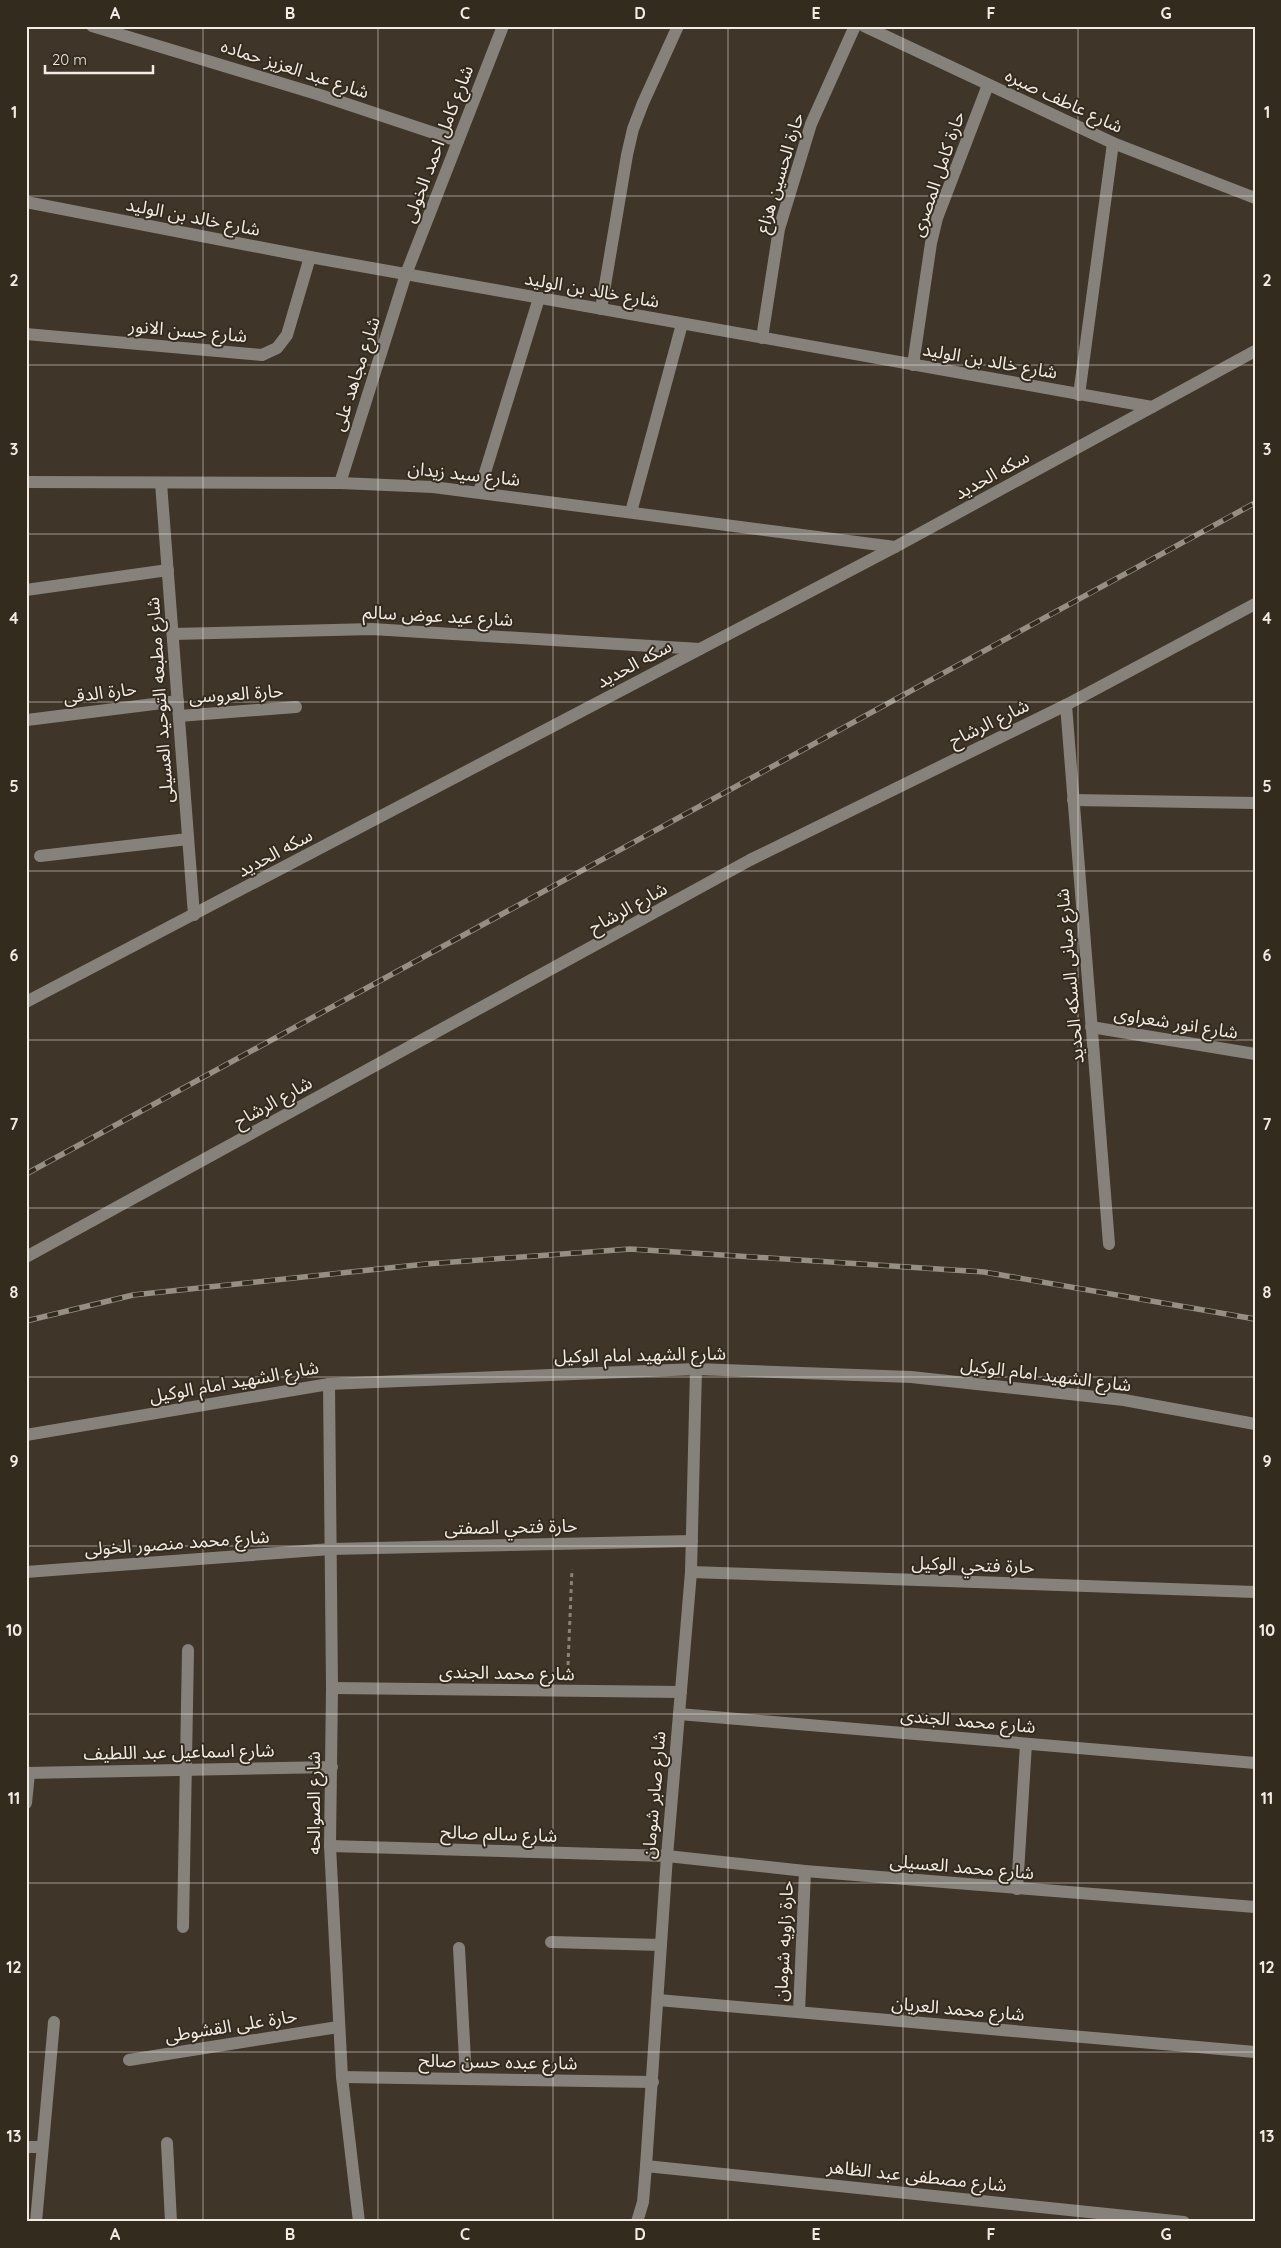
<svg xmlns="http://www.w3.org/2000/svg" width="1281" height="2248" font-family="Quicksand,'Noto Sans Arabic',sans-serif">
<rect width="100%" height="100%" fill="#3f3528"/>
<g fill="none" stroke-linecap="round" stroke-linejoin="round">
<!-- path -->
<path stroke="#8b8278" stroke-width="3" stroke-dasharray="4 4" stroke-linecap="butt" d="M568,1665L572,1569"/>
<!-- minor -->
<g stroke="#86817b" stroke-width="12">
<path d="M92,26L320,95L458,141"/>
<path d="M864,26L1113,143L1255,198"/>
<path d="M26,202L310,257L1152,407"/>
<path d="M601,309L627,155L633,129L643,103L678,26"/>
<path d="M26,334L262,355L277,348L287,335L310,257"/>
<path d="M762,338L779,229L811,124L855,26"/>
<path d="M913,365L931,243L937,218L988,85"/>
<path d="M1079,395L1113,143"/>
<path d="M26,482L340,483L433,487L895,547"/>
<path d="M161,483L194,915"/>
<path d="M340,483L406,274L503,26"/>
<path d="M479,492L539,298"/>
<path d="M631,512L682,324"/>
<path d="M26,590L168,570"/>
<path d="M173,634L372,629L700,649"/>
<path d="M1066,705L1109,1244"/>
<path d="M179,716L296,707"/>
<path d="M27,720L178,701"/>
<path d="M1073,800L1255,803"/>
<path d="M40,856L188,839"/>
<path d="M26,1002L895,547L1255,351"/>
<path d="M1091,1027L1255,1054"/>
<path d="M26,1257L750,860L1066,705L1255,604"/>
<path d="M329,1384L332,1688L330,1846L342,2077L359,2222"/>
<path d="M26,1435L329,1384L696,1369L911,1377L1124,1400L1255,1424"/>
<path d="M26,1572L331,1549L692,1541"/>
<path d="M691,1572L1255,1592"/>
<path d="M332,1688L681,1692"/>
<path d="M679,1714L1255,1763"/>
<path d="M26,1773L332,1767"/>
<path d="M26,1803L29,1773"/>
<path d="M330,1846L667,1856L805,1871L1255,1907"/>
<path d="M1017,1889L1026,1744"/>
<path d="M183,1927L188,1650"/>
<path d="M551,1942L661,1945"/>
<path d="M459,1948L466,2079"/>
<path d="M658,2000L1255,2052"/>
<path d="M799,2012L805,1871"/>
<path d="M129,2060L338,2027"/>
<path d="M342,2077L653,2082"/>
<path d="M167,2143L171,2222"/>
<path d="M26,2147H42"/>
<path d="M646,2166L1184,2222"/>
<path d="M36,2222L54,2022"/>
<path d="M637,2222L643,2202L646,2166L667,1856L691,1572L696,1369"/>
</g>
<defs>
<g id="rail">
<path d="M26,1174L1255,503"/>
<path d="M26,1321L133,1295L426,1264L630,1249L984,1272L1255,1319"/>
</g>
</defs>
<!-- rail casing -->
<use href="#rail" stroke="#978e84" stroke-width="5.5"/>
<!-- rail -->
<use href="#rail" stroke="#342b1f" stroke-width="4" stroke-dasharray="11" stroke-linecap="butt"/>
</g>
<!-- grid -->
<path fill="none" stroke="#f3ece5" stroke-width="1" stroke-opacity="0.55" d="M203,26V2222M378,26V2222M553,26V2222M728,26V2222M903,26V2222M1078,26V2222M26,196H1255M26,365H1255M26,534H1255M26,702H1255M26,871H1255M26,1040H1255M26,1208H1255M26,1377H1255M26,1546H1255M26,1714H1255M26,1883H1255M26,2052H1255"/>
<g text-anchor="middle" stroke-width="4" stroke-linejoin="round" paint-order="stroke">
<!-- street labels -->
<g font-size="18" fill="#f3ece5" stroke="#342b1f">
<text transform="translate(295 69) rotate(18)" y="6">شارع عبد العزيز حماده</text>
<text transform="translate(1064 101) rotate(25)" y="6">شارع عاطف صبره</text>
<text transform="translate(438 144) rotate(-69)" y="6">شارع كامل احمد الخولى</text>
<text transform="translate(780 173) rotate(-73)" y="6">حارة الحسين هزاع</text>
<text transform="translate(938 174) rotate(-71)" y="6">حارة كامل المصرى</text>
<text transform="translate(193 217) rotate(11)" y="6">شارع خالد بن الوليد</text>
<text transform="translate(592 290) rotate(10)" y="6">شارع خالد بن الوليد</text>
<text transform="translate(188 331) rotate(5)" y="6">شارع حسن الانور</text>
<text transform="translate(990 361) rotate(10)" y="6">شارع خالد بن الوليد</text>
<text transform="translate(356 374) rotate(-72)" y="6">شارع مجاهد على</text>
<text transform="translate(464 474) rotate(6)" y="6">شارع سيد زيدان</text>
<text transform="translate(992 475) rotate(-29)" y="6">سكه الحديد</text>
<text transform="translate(438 616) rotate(3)" y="6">شارع عيد عوض سالم</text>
<text transform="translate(634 664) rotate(-28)" y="6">سكه الحديد</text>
<text transform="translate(100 693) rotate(-7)" y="6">حارة الدقى</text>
<text transform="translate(236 694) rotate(-4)" y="6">حارة العروسى</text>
<text transform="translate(160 700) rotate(-94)" y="6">شارع مطبعه التوحيد العسيلى</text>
<text transform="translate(989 723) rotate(-26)" y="6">شارع الرشاح</text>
<text transform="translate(275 853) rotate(-28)" y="6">سكه الحديد</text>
<text transform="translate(628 908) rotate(-29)" y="6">شارع الرشاح</text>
<text transform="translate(1070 976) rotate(-95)" y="6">شارع مبانى السكه الحديد</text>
<text transform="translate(1176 1023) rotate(9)" y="6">شارع انور شعراوى</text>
<text transform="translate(273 1102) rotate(-29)" y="6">شارع الرشاح</text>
<text transform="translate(640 1355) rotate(-1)" y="6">شارع الشهيد امام الوكيل</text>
<text transform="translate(1046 1375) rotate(7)" y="6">شارع الشهيد امام الوكيل</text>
<text transform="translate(234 1382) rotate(-10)" y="6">شارع الشهيد امام الوكيل</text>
<text transform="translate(511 1527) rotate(-1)" y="6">حارة فتحي الصفتى</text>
<text transform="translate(177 1543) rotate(-4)" y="6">شارع محمد منصور الخولى</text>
<text transform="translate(973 1565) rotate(2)" y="6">حارة فتحي الوكيل</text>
<text transform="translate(507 1673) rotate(1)" y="6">شارع محمد الجندى</text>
<text transform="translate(968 1721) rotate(5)" y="6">شارع محمد الجندى</text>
<text transform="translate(179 1752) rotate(-1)" y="6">شارع اسماعيل عبد اللطيف</text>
<text transform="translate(654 1795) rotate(-85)" y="6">شارع صابر شومان</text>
<text transform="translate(314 1803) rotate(-90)" y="6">شارع الصوالحه</text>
<text transform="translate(499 1834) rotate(2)" y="6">شارع سالم صالح</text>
<text transform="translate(962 1867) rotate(5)" y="6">شارع محمد العسيلى</text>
<text transform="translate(784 1941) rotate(-87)" y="6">حارة زاويه شومان</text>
<text transform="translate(958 2009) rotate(5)" y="6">شارع محمد العريان</text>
<text transform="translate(231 2026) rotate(-9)" y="6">حارة على القشوطى</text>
<text transform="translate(498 2062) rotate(1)" y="6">شارع عبده حسن صالح</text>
<text transform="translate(917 2176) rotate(6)" y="6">شارع مصطفى عبد الظاهر</text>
</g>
</g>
<!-- border -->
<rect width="1281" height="2248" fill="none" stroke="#342b1f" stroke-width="55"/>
<!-- scale -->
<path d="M45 65v8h108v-8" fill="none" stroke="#f3ece5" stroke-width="2.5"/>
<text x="52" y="65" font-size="15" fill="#f3ece5" stroke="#342b1f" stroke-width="4" paint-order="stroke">20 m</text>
<rect x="28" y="28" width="1226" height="2192" fill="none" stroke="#f3ece5" stroke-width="2"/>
<g font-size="16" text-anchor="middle" font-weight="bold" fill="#f3ece5">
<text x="115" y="19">A</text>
<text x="290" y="19">B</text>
<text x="465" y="19">C</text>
<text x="640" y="19">D</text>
<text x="816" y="19">E</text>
<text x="991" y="19">F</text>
<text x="1166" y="19">G</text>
<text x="14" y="118">1</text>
<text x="1267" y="118">1</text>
<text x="14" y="286">2</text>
<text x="1267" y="286">2</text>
<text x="14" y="455">3</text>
<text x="1267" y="455">3</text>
<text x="14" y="624">4</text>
<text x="1267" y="624">4</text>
<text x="14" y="792">5</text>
<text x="1267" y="792">5</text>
<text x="14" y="961">6</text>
<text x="1267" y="961">6</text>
<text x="14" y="1130">7</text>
<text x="1267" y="1130">7</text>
<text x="14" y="1298">8</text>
<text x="1267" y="1298">8</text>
<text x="14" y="1467">9</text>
<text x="1267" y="1467">9</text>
<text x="14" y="1636">10</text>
<text x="1267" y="1636">10</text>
<text x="14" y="1804">11</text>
<text x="1267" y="1804">11</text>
<text x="14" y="1973">12</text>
<text x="1267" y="1973">12</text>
<text x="14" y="2142">13</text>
<text x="1267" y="2142">13</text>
<text x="115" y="2240">A</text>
<text x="290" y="2240">B</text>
<text x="465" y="2240">C</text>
<text x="640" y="2240">D</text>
<text x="816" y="2240">E</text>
<text x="991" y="2240">F</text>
<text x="1166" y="2240">G</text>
</g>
</svg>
